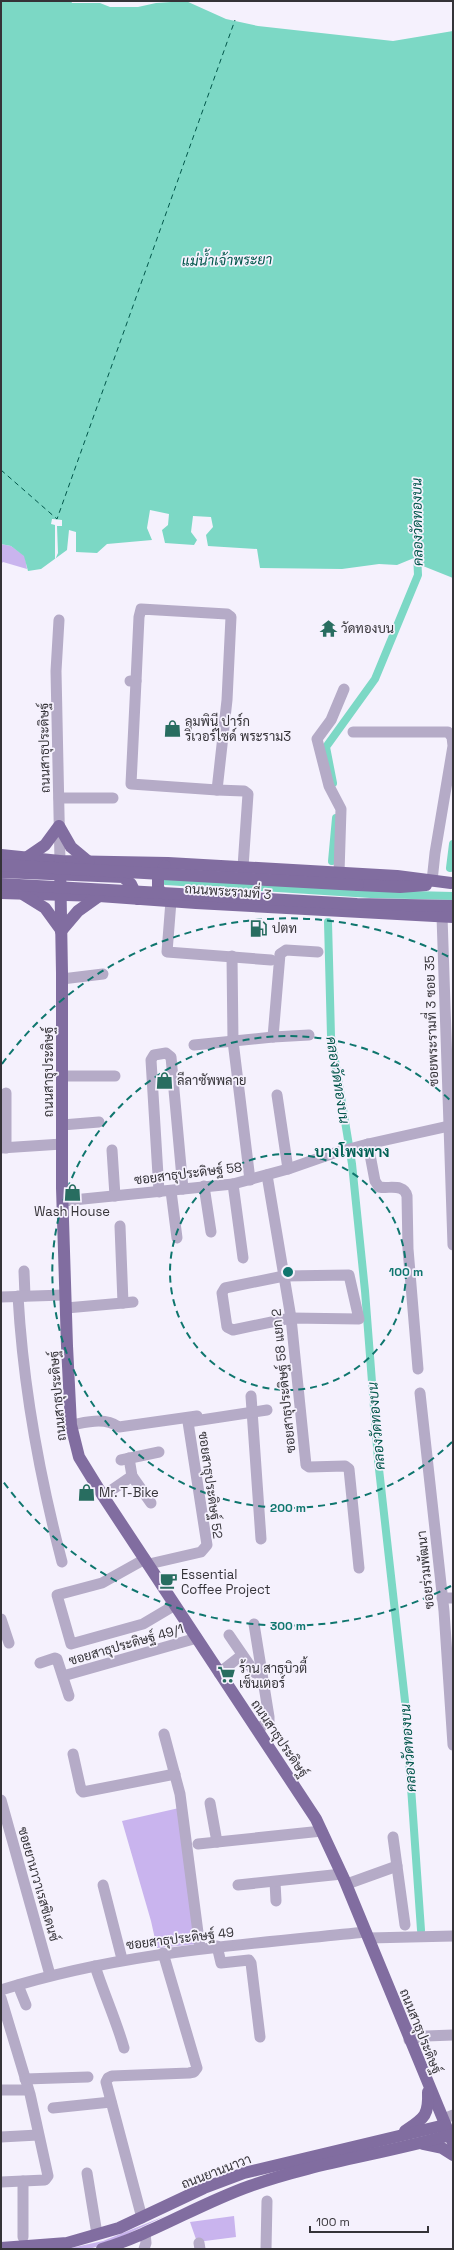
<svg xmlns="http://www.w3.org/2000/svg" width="454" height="2250" font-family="'Space Grotesk',Sarabun,sans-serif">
<rect width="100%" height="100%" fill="#f5f1fd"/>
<!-- green -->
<g fill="#c9b4ee">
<path d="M1,544L11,546L25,556L27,569L3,562L1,564Z"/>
<path d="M179,1808L197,1944L157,1948L151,1921L122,1821Z"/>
<path d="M165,2216L106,2244L89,2249H66L103,2241Z"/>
<path d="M234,2216L236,2237L197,2242L190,2222Z"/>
</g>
<!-- water -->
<path fill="#7cd8c5" d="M1,1H71L72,3H100L110,7H138L156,3L186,1L226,19L258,26L393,41L453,31V578L418,564L414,558L397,565L379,564L342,569L260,568L257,549L208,546L206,535L213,527L211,517L193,516L191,532L197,540L194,545L165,543L162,530L168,525L169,514L150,510L147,528L152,540L107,544L97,553L76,552V532L69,530L67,550L41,569L28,571L24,556L11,546L1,544Z"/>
<!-- pier -->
<path fill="#f5f1fd" d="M52,519L62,520V526H57L58,553L55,560V525L51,524Z"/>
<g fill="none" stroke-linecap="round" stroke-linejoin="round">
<!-- canal -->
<g stroke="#7cd8c5" stroke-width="8">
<path d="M333,783L326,747L375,679L418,575L417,553"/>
<path d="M332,861L336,818"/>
<path d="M450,868L453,844"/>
<path d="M166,881L371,894L453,896"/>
<path d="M328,922L331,1036L352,1164L365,1291L378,1460L405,1701L421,1930"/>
</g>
<!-- ferry -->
<path stroke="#01564a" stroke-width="1" stroke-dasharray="5 4" stroke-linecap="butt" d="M1,470L57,519L235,20"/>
<!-- minor -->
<g stroke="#b5abc7" stroke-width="11">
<path d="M59,620L56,671L60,861"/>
<path d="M130,681H136L139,617L141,609L227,614L231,617L227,700L217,790L244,791L248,794L243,867"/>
<path d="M136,681L131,784L217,790"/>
<path d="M353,732H448L452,737L453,746L435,853L432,881"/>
<path d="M59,798H113"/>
<path d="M339,873L341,809L329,786L317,739L331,720L344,689"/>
<path d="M171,901L167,952L271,960"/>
<path d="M442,916L453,1245"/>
<path d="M232,956L233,1041L250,1180"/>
<path d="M62,979L103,974"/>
<path d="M273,1037L280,954L286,950L318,952"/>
<path d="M194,1045L273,1037L309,1035"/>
<path d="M63,1076H115"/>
<path d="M6,1093V1148"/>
<path d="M277,1095L288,1169"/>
<path d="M62,1125L99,1122"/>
<path d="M368,1144L375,1181L379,1187C389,1189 404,1183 407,1196L408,1249L418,1369"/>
<path d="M1,1148L62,1144"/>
<path d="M112,1150L115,1196"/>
<path d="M267,1175L291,1318L306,1465L309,1467L345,1466L349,1469L359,1568"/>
<path d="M233,1184L243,1258"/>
<path d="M204,1186L211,1232"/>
<path d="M171,1191L177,1238"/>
<path d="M159,1192L151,1060L154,1055L166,1053L171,1057L183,1189"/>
<path d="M63,1201L233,1184L288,1169L331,1154L368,1144L453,1125"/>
<path d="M24,1271L25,1296"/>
<path d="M349,1275L359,1319L291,1318L233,1330L227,1327L222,1293L225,1288L284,1276Z"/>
<path d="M18,1296C23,1386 39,1474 62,1562"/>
<path d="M1,1297L65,1295"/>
<path d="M123,1303L133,1302"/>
<path d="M66,1308L123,1303L120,1226"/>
<path d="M420,1393L444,1611L453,1745"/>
<path d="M251,1396L261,1539"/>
<path d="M71,1425C88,1422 104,1417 119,1427L197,1416"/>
<path d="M129,1458L132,1476L151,1503"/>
<path d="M121,1460L159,1452"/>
<path d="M103,1496L132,1476"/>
<path d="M145,1559L102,1583L57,1595L71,1644L143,1624L175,1605"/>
<path d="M149,1564L201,1552L207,1545L188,1422L267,1410"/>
<path d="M442,1598H453"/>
<path d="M1,1619L9,1643"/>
<path d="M254,1624L269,1717V1722L257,1729"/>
<path d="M229,1635L255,1673"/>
<path d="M40,1663L55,1658L57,1659L69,1696"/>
<path d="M219,1673L242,1655"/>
<path d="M63,1676L197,1638"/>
<path d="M164,1734L180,1794L200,1948"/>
<path d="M73,1754L81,1790L83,1792L175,1774"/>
<path d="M1,1800L50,1975"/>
<path d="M210,1803L217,1842"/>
<path d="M393,1837L405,1925"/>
<path d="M198,1844L322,1831"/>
<path d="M275,1882L276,1901"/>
<path d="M347,1884L397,1866"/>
<path d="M103,1885L122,1959"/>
<path d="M238,1885L342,1874"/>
<path d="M369,1938L453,1936"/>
<path d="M217,1946L221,1963L249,1960L251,1963L260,2037"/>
<path d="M95,1966C104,1994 116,2020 124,2048"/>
<path d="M18,1985L26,2005"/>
<path d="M1,1990C122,1952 241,1945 366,1932"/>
<path d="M1,1998L30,2094L48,2176L45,2180L1,2182"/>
<path d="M409,2040L426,2036L453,2035"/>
<path d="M25,2079L88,2077"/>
<path d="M1,2090H28"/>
<path d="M53,2108L111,2102"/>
<path d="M443,2119L453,2115"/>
<path d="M1,2137L38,2135"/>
<path d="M87,2173L97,2234"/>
<path d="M142,2218L106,2082L108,2078L112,2076L189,2073L194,2072L197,2068L163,1953"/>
<path d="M23,2237V2181"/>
<path d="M199,2243L200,2249"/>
<path d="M144,2249L146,2243L145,2233"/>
<path d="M266,2249L267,2201"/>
</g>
<!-- major -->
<g stroke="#816da0" stroke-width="12">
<path d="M1,855L60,861L168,863L397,876L451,883"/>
<path d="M26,858L45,845L59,826L71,847L89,862"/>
<path d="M60,861L62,973V1188L67,1346L71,1425L79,1457L103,1496L316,1819L344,1879L453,2143"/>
<path d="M165,866L158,877V888L166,899"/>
<path d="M1,872L123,877L131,884L138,899"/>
<path d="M358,885L400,887L426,885"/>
<path d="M1,893L99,896L196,903L453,917"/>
<path d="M24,895L45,908L61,930"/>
<path d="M61,931L78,911L99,896"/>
<path d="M405,2131C424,2118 429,2116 428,2092"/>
<path d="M423,2144L442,2148L453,2155"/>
<path d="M1,2248L67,2243L119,2228L204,2188L244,2173L445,2125"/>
<path d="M102,2249C154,2233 199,2204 250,2186C314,2163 384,2154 450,2135"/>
</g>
<!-- major-bridge -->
<g stroke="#816da0" stroke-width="12">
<path d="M1,865L358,885"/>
<path d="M1,884L357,904L453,906"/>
</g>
</g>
<!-- distance rings -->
<g fill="none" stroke="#0f766e" stroke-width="2" stroke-dasharray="7 5">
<circle cx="288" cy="1272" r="118"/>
<path d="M452 1442A236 236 0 1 1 452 1102"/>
<path d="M451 1586A354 354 0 0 1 2 1480M2 1064A354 354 0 0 1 451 958"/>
</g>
<!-- icons -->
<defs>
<symbol id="temple-bare" viewBox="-9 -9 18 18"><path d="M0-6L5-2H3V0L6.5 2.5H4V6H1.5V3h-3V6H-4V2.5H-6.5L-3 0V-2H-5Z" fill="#286d60" stroke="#f5f1fd" stroke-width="2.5" paint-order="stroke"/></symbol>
<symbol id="shop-bare" viewBox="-9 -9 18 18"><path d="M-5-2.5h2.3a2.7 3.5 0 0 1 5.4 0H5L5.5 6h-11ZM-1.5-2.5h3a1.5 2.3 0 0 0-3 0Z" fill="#286d60" stroke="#f5f1fd" stroke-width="2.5" paint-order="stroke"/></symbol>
<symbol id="fuel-bare" viewBox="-9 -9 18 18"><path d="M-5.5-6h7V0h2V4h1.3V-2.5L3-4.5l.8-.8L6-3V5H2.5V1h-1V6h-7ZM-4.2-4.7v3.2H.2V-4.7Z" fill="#286d60" stroke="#f5f1fd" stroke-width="2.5" paint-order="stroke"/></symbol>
<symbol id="cafe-bare" viewBox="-9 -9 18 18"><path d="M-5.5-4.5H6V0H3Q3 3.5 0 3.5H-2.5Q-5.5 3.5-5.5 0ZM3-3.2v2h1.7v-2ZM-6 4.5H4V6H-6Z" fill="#286d60" stroke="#f5f1fd" stroke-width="2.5" paint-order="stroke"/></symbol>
<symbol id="supermarket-bare" viewBox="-9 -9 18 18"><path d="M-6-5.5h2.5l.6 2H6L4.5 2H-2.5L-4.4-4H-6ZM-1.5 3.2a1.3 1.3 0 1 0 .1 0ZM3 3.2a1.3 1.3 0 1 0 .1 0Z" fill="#286d60" stroke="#f5f1fd" stroke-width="2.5" paint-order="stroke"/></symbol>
</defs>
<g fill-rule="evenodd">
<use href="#temple-bare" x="316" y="616" width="25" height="25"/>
<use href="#shop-bare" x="160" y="716" width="25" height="25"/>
<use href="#fuel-bare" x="246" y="916" width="25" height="25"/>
<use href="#shop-bare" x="152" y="1068" width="25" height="25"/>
<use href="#shop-bare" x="60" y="1180" width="25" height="25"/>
<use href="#shop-bare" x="74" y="1480" width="25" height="25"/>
<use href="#cafe-bare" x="156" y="1568" width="25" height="25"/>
<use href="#supermarket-bare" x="214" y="1662" width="25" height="25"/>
</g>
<g text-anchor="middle" stroke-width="3.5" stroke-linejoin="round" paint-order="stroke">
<!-- poi labels -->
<g font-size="13" fill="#353338" stroke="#f5f1fd" text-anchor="start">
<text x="341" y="633">วัดทองบน</text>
<text x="185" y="726">ลุมพินี ปาร์ก<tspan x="185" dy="15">ริเวอร์ไซด์ พระราม3</tspan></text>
<text x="272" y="933">ปตท</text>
<text x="177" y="1085">ลีลาซัพพลาย</text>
<text x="72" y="1216" text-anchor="middle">Wash House</text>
<text x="99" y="1497">Mr. T-Bike</text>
<text x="181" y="1579">Essential<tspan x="181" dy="15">Coffee Project</tspan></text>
<text x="239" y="1673">ร้าน สาธุบิวตี้<tspan x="239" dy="15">เซ็นเตอร์</tspan></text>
</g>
<!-- street labels -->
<g font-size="13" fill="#353338" stroke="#f5f1fd">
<text transform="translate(44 748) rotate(-91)" y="5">ถนนสาธุประดิษฐ์</text>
<text transform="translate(228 891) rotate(4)" y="5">ถนนพระรามที่ 3</text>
<text transform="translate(431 1021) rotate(-92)" y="5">ซอยพระรามที่ 3 ซอย 35</text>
<text transform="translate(48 1072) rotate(-90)" y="5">ถนนสาธุประดิษฐ์</text>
<text transform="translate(188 1173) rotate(-7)" y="5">ซอยสาธุประดิษฐ์ 58</text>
<text transform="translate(283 1381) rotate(-96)" y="5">ซอยสาธุประดิษฐ์ 58 แยก 2</text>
<text transform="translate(57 1396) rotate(-95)" y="5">ถนนสาธุประดิษฐ์</text>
<text transform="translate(211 1485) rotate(82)" y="5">ซอยสาธุประดิษฐ์ 52</text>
<text transform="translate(425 1570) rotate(-96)" y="5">ซอยร่วมพัฒนา</text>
<text transform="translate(126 1644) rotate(-16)" y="5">ซอยสาธุประดิษฐ์ 49/1</text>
<text transform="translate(280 1738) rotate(56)" y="5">ถนนสาธุประดิษฐ์</text>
<text transform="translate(39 1884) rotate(74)" y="5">ซอยยานาวาเรสซิเดนซ์</text>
<text transform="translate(180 1938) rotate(-7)" y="5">ซอยสาธุประดิษฐ์ 49</text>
<text transform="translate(421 2031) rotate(68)" y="5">ถนนสาธุประดิษฐ์</text>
<text transform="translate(216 2171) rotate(-21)" y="5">ถนนยานนาวา</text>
</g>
<!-- water labels -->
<g font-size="14" font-style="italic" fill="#01564a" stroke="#f5f1fd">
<text transform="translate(227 260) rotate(-1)" y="5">แม่น้ำเจ้าพระยา</text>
<text transform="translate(417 522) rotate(-91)" y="5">คลองวัดทองบน</text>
<text transform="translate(338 1080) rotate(81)" y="5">คลองวัดทองบน</text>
<text transform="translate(376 1426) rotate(-95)" y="5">คลองวัดทองบน</text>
<text transform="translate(408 1748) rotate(-94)" y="5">คลองวัดทองบน</text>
</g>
<!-- quarter labels -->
<g font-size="15" font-weight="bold" fill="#016053" stroke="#f5f1fd">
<text x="352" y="1157">บางโพงพาง</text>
</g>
</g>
<circle cx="288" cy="1272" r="6" fill="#0f766e" stroke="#f5f1fd" stroke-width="2"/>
<g font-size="12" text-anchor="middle" font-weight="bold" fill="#0f766e" stroke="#f5f1fd" stroke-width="3.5" stroke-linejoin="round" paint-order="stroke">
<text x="406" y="1276">100 m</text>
<text x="288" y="1512">200 m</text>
<text x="288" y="1630">300 m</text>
</g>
<!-- border -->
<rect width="454" height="2250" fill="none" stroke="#353338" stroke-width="4"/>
<!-- scale -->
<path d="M310 2226v6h118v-6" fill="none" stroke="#353338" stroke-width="2"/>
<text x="316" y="2226" font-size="12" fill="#353338" stroke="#f5f1fd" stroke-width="3" paint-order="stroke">100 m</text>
</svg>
